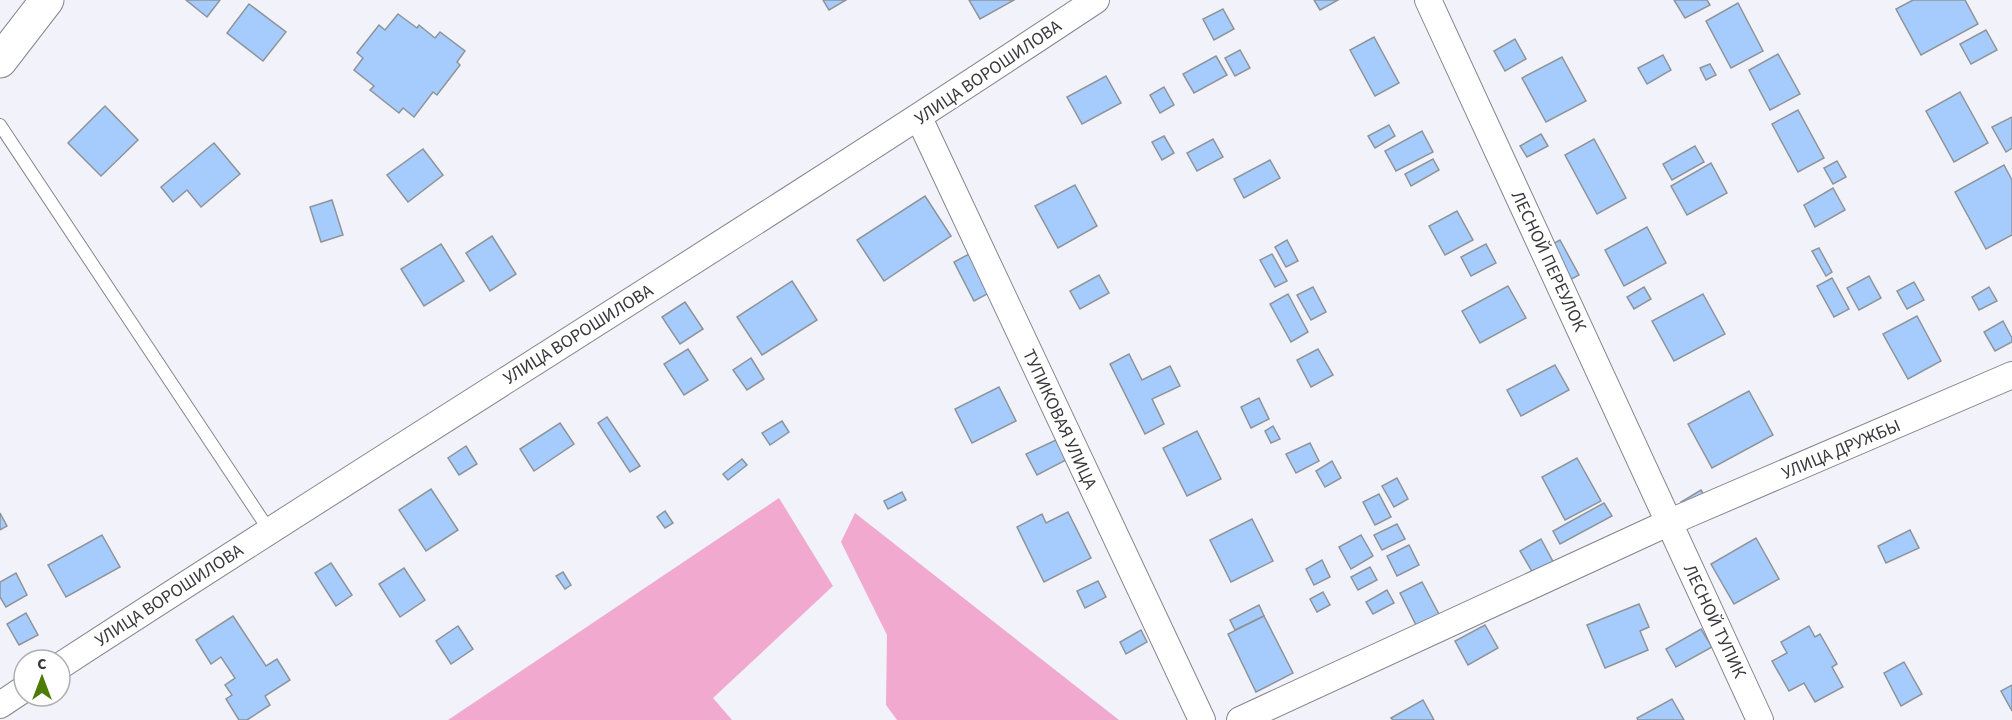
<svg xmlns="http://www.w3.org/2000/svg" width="2012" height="720" font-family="'Source Sans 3',sans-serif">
<rect width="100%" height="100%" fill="#f1f2fa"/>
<!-- forest -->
<g fill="#f1a9d0">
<path d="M779,498L833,586L713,698L732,720H448Z"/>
<path d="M855,513L1119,720H897L886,705L887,635L841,542Z"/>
</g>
<!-- building -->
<g fill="#a5ccfc" stroke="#8f949a" stroke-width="1.5">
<path d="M186,0H220L207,17Z"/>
<path d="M823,0H846L829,10Z"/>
<path d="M969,0H1014L980,19Z"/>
<path d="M1314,0H1338L1320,10Z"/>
<path d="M1674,0H1707L1710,5L1685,18Z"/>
<path d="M1913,0H1965L1978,24L1921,55L1896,9Z"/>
<path d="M1738,3L1763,51L1731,68L1706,21Z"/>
<path d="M249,4L286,32L263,61L227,33Z"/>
<path d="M1223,9L1234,29L1214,40L1203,19Z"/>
<path d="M398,14L417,28L419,25L435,38L440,32L465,51L457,62L460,65L437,95L433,92L414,117L403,108L399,113L370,90L374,86L354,70L363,58L357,53L379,25L385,30Z"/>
<path d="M1986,30L1997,50L1971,64L1960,44Z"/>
<path d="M1374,37L1399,83L1375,96L1350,50Z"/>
<path d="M1515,39L1526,59L1505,71L1494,51Z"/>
<path d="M1240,50L1250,68L1235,76L1225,58Z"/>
<path d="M1778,54L1800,94L1770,110L1749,70Z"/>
<path d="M1663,55L1671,70L1647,84L1638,68Z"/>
<path d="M1216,56L1227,75L1194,93L1183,74Z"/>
<path d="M1562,57L1586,101L1546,122L1522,78Z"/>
<path d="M1710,64L1716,75L1706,80L1700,68Z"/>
<path d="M1106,76L1121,103L1082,124L1067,97Z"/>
<path d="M1164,87L1174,105L1160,113L1150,95Z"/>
<path d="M1960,92L1988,143L1954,162L1926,111Z"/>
<path d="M105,106L138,140L101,176L68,143Z"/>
<path d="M1798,110L1824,158L1798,172L1772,124Z"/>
<path d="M2012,117V148L2006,152L1992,127Z"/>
<path d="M1389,125L1395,136L1375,148L1368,136Z"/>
<path d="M1422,131L1433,152L1396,171L1385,151Z"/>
<path d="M1541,134L1548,146L1527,157L1520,146Z"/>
<path d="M1164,136L1174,153L1162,160L1152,142Z"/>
<path d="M1213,139L1223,157L1197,171L1187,153Z"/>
<path d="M1594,139L1626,198L1597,214L1565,155Z"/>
<path d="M214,143L240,174L201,207L187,190L173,202L161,187Z"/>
<path d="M1695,146L1704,162L1672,180L1663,164Z"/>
<path d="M423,149L443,175L408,202L387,175Z"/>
<path d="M1433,159L1439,170L1411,186L1405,174Z"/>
<path d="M1270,160L1280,178L1244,198L1234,179Z"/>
<path d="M1837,161L1846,177L1833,184L1824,168Z"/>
<path d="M1711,163L1727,193L1687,215L1671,186Z"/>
<path d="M2004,165L2012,180V235L1986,249L1955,192Z"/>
<path d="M1075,185L1097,226L1058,248L1035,206Z"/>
<path d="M1833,188L1845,210L1815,227L1804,205Z"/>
<path d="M925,196L951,236L884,281L857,240Z"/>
<path d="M332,200L343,235L321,242L310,207Z"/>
<path d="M1457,211L1473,240L1445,255L1429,226Z"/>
<path d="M1647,227L1666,263L1624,286L1605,250Z"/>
<path d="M492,236L516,274L490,291L466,253Z"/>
<path d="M1287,240L1298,261L1286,267L1275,247Z"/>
<path d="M1560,240L1579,275L1566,282L1547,247Z"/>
<path d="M441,244L464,281L424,306L401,269Z"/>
<path d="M1486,244L1496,263L1471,276L1461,257Z"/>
<path d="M1819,248L1832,272L1826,276L1812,251Z"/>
<path d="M971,253L991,292L974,301L954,262Z"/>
<path d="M1272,254L1287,281L1275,287L1260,260Z"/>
<path d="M1099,275L1109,293L1080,309L1070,291Z"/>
<path d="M1869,276L1881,298L1859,310L1847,288Z"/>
<path d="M1832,278L1849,309L1834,317L1817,286Z"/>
<path d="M792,281L817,320L762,355L737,317Z"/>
<path d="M1914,282L1924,300L1907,309L1897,291Z"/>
<path d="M1508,286L1526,318L1480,343L1462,311Z"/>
<path d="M1313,287L1326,312L1311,320L1297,295Z"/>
<path d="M1644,287L1651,299L1634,309L1627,297Z"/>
<path d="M1989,287L1997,301L1979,310L1972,297Z"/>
<path d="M1288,294L1308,332L1291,342L1270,304Z"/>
<path d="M1703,294L1725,334L1674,361L1652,321Z"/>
<path d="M685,302L703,329L680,344L662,317Z"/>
<path d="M1917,316L1941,361L1908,379L1883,334Z"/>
<path d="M2003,321L2012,338V342L1995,351L1984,332Z"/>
<path d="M688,349L708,380L684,395L664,364Z"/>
<path d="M1318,349L1333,375L1311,387L1297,360Z"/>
<path d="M1129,354L1142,380L1170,366L1180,386L1152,399L1164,424L1145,434L1110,364Z"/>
<path d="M751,358L764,379L747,390L733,370Z"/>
<path d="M1555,365L1569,390L1521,416L1507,390Z"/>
<path d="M999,387L1016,421L972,443L955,409Z"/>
<path d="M1749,391L1773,435L1712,468L1688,424Z"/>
<path d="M1259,398L1269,419L1251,428L1241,407Z"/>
<path d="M607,417L640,466L630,472L598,423Z"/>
<path d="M782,421L789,432L770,445L762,433Z"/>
<path d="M560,423L574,444L534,471L520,449Z"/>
<path d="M1273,426L1280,439L1271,443L1265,431Z"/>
<path d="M1197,431L1221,479L1187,496L1163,448Z"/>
<path d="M1056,440L1066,460L1037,475L1026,454Z"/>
<path d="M1310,443L1319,461L1296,473L1286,454Z"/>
<path d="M466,446L477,464L459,475L448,458Z"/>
<path d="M1577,458L1601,501L1565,520L1542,477Z"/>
<path d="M742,459L747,465L728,480L723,474Z"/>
<path d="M1332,461L1341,478L1325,487L1316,471Z"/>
<path d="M1397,478L1408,499L1394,507L1382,486Z"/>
<path d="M431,489L458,530L426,551L399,510Z"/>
<path d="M1701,490L1708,502L1687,513L1681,502Z"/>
<path d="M902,492L906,500L888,509L884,501Z"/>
<path d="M1379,494L1391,517L1375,525L1363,502Z"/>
<path d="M1604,503L1612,516L1560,544L1553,531Z"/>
<path d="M665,511L673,523L665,528L657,517Z"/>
<path d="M1068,512L1091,558L1044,582L1017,527L1042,514L1046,523Z"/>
<path d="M0,513L7,526L0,530Z"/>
<path d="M1252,519L1273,561L1231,582L1210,540Z"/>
<path d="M1397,524L1405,539L1382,550L1374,535Z"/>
<path d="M1910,530L1919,548L1886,563L1878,546Z"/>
<path d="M102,535L120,567L66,597L48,565Z"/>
<path d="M1361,535L1373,556L1351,569L1339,547Z"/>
<path d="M1756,538L1779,579L1734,604L1711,564Z"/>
<path d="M1541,539L1557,569L1537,580L1520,551Z"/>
<path d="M1409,545L1419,565L1397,576L1387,556Z"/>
<path d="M1322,560L1330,577L1314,585L1306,569Z"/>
<path d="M331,563L352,595L336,606L315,573Z"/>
<path d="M1370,567L1377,580L1358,590L1351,577Z"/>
<path d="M404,568L425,600L400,617L379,584Z"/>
<path d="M563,572L571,585L565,589L556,576Z"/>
<path d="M16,573L27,595L6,607L0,597V582Z"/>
<path d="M1098,581L1106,597L1085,608L1077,591Z"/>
<path d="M1422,582L1441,618L1418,629L1400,593Z"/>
<path d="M1387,590L1394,603L1373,614L1366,602Z"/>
<path d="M1323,592L1330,605L1317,612L1310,599Z"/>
<path d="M1639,604L1649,627L1640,631L1648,650L1605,668L1587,625Z"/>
<path d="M1259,605L1264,616L1235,630L1230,620Z"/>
<path d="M26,613L38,635L19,645L7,624Z"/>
<path d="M233,616L266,666L277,659L290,680L265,696L270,705L247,720H239L226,699L232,695L225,685L235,678L221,657L211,664L196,640Z"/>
<path d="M1264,616L1293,673L1256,692L1228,634Z"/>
<path d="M1485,625L1498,648L1468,665L1455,641Z"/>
<path d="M458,626L473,649L451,664L436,641Z"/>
<path d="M1809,626L1815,637L1820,634L1837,664L1832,667L1843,687L1815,702L1804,683L1789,691L1772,661L1787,653L1781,642Z"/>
<path d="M1701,629L1712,647L1676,667L1666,649Z"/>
<path d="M1141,630L1147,642L1126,654L1120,642Z"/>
<path d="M1904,662L1922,694L1901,706L1884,673Z"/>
<path d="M2012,685V711L2001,691Z"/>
<path d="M1672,699L1684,720H1638L1637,718Z"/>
<path d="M1423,700L1434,720H1393L1391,718Z"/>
</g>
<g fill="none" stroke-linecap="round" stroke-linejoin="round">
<defs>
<path id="lane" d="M0,125L269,530"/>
<g id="street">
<path d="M1428,0L1760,720"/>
<path d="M919,118L1202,720"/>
<path d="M60,666C404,442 754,227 1096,0"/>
<path d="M0,705L24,689"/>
<path d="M1240,720L1670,522L2012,375"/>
</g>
<path id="secondary" d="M0,61L47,0"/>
</defs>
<!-- lane casing -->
<use href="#lane" stroke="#86868e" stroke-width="14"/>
<!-- street casing -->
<use href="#street" stroke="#86868e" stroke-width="28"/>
<!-- secondary casing -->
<use href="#secondary" stroke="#86868e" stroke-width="35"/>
<!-- lane -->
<use href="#lane" stroke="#fff" stroke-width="12"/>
<!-- street -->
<use href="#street" stroke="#fff" stroke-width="26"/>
<!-- secondary -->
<use href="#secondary" stroke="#fff" stroke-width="33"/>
</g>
<g text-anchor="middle" stroke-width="4.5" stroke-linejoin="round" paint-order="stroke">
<!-- street labels -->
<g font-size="18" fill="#38383b" stroke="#fff">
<text transform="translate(988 72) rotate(-34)" y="6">УЛИЦА ВОРОШИЛОВА</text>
<text transform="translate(1549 261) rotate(65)" y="6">ЛЕСНОЙ ПЕРЕУЛОК</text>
<text transform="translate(578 334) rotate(-32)" y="6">УЛИЦА ВОРОШИЛОВА</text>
<text transform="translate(1060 419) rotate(65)" y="6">ТУПИКОВАЯ УЛИЦА</text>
<text transform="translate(1841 449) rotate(-23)" y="6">УЛИЦА ДРУЖБЫ</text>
<text transform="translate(169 595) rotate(-33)" y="6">УЛИЦА ВОРОШИЛОВА</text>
<text transform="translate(1715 621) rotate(65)" y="6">ЛЕСНОЙ ТУПИК</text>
</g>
</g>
<!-- north arrow -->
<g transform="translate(42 678)"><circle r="28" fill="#ffffff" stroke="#afafb1" stroke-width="1.5"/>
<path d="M0-4.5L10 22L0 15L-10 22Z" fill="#4c7c06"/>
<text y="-9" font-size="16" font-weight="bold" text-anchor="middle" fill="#38383b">С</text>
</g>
</svg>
